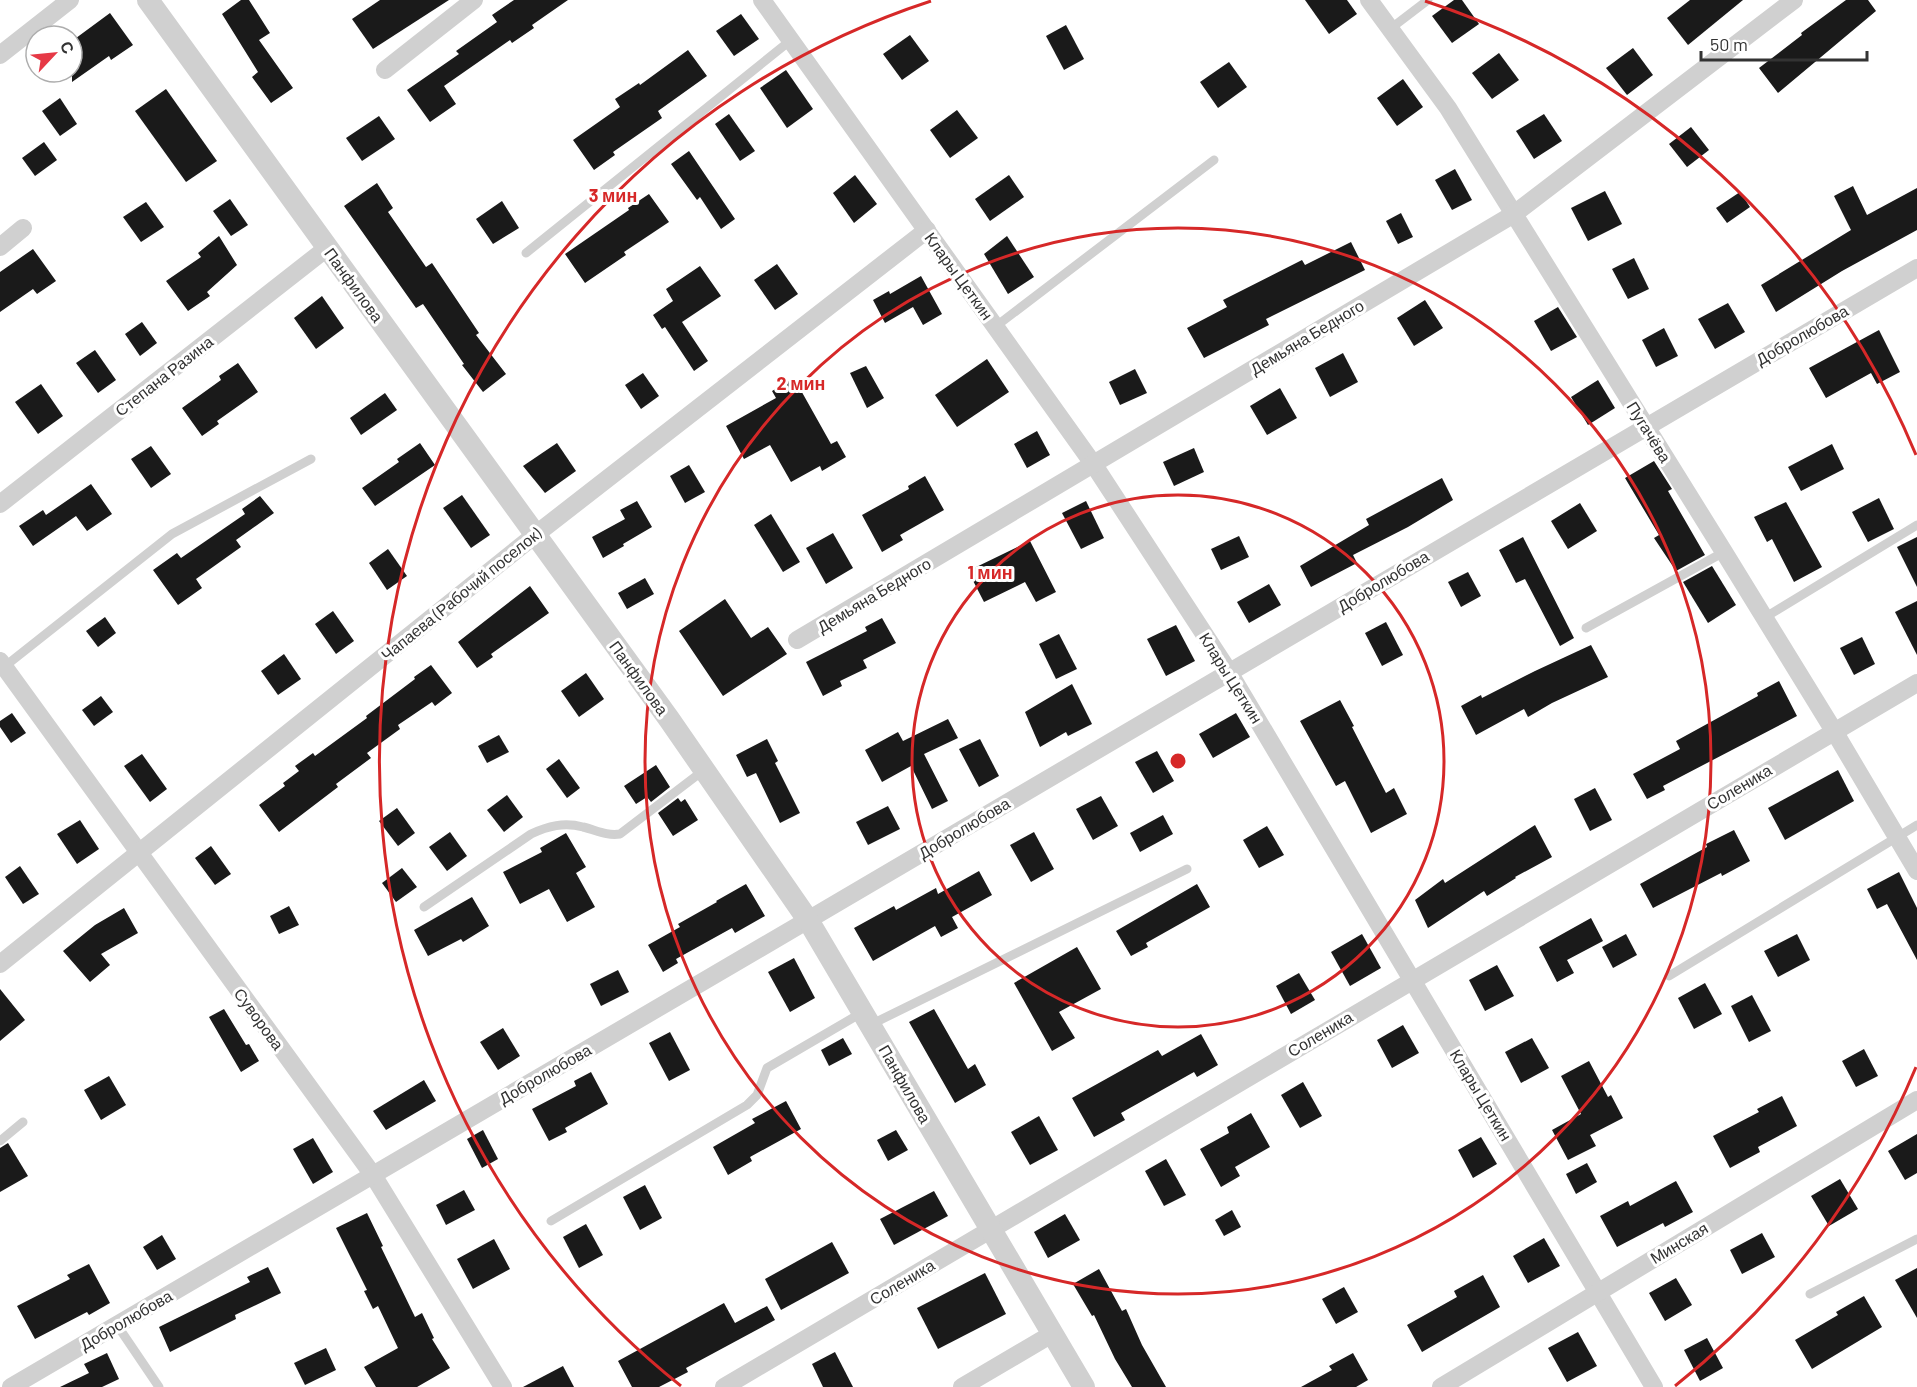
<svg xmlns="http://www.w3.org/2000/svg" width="1917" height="1387" font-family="Barlow,sans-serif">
<rect width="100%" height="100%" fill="#fff"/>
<!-- building -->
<g fill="#1a1a1a">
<path d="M241,0H249L270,33L259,40L293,88L271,103L252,77L258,72L222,14Z"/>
<path d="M380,0H449L373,49L352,19Z"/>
<path d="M514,0H568L532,25L534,28L512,43L510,40L444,86L456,104L430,122L407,90L459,54L456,51L497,22L492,15Z"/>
<path d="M1305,0H1347L1357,14L1329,34Z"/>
<path d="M1454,0H1462L1479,24L1452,43L1432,16Z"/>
<path d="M1690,0H1743L1688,45L1667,18Z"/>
<path d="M1846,0H1868L1876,11L1778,93L1759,68L1802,35L1801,33Z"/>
<path d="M110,13L133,45L111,60L109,56L72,82V41Z"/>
<path d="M741,14L759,39L734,56L716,31Z"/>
<path d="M1066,25L1084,59L1064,70L1046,36Z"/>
<path d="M910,35L929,61L902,80L883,54Z"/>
<path d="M1633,48L1653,75L1627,95L1606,68Z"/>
<path d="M688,50L707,76L658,111L662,118L613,152L615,155L594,170L573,140L620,107L615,99L639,83L640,85Z"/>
<path d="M1499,53L1519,80L1492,99L1472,73Z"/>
<path d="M1229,62L1247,87L1218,108L1200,82Z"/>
<path d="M786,70L813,109L787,128L760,88Z"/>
<path d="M1403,79L1423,107L1397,126L1377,98Z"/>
<path d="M166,89L217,161L186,182L135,111Z"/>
<path d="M60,98L77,124L60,136L42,111Z"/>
<path d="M957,110L978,138L950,158L930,130Z"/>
<path d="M729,114L755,151L740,161L715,124Z"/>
<path d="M1544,114L1562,141L1534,159L1516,131Z"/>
<path d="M379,116L395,139L362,161L346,138Z"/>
<path d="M1691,127L1709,150L1687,167L1669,144Z"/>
<path d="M44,142L57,160L35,176L22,158Z"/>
<path d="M689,151L735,219L721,229L700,197L697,200L671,164Z"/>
<path d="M1455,169L1472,200L1452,210L1435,180Z"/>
<path d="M855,175L877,204L854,223L833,193Z"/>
<path d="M1009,175L1024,197L990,221L975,199Z"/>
<path d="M377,183L393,208L388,212L426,267L432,263L479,333L476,335L506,374L483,392L462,365L464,364L423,304L416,308L344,206Z"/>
<path d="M1853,186L1867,215L1917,188V230L1842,271L1776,312L1761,285L1851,230L1834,196Z"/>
<path d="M1605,191L1622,224L1588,241L1571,208Z"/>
<path d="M1740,192L1750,207L1727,223L1716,208Z"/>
<path d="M649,194L669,222L624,252L626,255L585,283L565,254L629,210L628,208Z"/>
<path d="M230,199L248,225L231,236L213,211Z"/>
<path d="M502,201L519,228L493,244L476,219Z"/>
<path d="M146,202L164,227L141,242L123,217Z"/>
<path d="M1401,213L1413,237L1398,244L1386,221Z"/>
<path d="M219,236L237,265L207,292L210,296L188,311L166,281L201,257L198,253Z"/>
<path d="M1007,236L1034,277L1008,294L984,254Z"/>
<path d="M1351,242L1365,270L1266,319L1269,325L1204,358L1187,328L1227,307L1223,300L1302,260L1305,265Z"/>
<path d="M33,249L56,281L37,294L33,289L0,312V272Z"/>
<path d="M1634,258L1649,289L1628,299L1612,269Z"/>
<path d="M777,264L798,294L775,310L754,280Z"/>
<path d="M700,266L721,296L682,322L708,361L694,371L665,327L662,329L653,315L673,301L666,289Z"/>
<path d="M921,276L942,314L923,325L913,307L885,323L873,300L889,291L890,294Z"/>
<path d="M322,296L344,328L316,349L294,318Z"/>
<path d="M1425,300L1443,328L1414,346L1397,318Z"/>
<path d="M1728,303L1745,332L1715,349L1698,319Z"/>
<path d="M1558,307L1577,337L1551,351L1534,321Z"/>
<path d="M142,322L157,343L140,356L125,334Z"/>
<path d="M1664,328L1678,356L1656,367L1642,340Z"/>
<path d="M1879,330L1900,372L1877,384L1871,373L1826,398L1809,368Z"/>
<path d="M95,350L116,380L98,393L76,363Z"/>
<path d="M1343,353L1358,382L1330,397L1315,368Z"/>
<path d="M987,359L1009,392L957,427L935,395Z"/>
<path d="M238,363L258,392L217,421L219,424L202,436L182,408L221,380L219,376Z"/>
<path d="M866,366L884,398L867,408L850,373Z"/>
<path d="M1135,369L1147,393L1120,405L1109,382Z"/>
<path d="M643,373L659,396L641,409L625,385Z"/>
<path d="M794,378L831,444L837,441L846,457L822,471L820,466L791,482L770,445L744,459L726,426L776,398L772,391Z"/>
<path d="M1598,380L1615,408L1588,425L1571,397Z"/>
<path d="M41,384L63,416L38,434L15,402Z"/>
<path d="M1280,388L1297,418L1267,435L1250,406Z"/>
<path d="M385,393L397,410L361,435L350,418Z"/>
<path d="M1037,431L1050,455L1027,468L1014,444Z"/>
<path d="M420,443L435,465L375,506L362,488L399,462L397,459Z"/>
<path d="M557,443L576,471L545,493L523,466Z"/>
<path d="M1832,444L1844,469L1801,491L1788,467Z"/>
<path d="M151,446L171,474L151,488L131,459Z"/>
<path d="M1194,448L1204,472L1174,486L1163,462Z"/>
<path d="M1654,461L1672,489L1668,491L1705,555L1676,571L1654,538L1659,535L1625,478Z"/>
<path d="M689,465L705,492L685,503L670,476Z"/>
<path d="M925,476L944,510L900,535L903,540L882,552L862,515L909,489L908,486Z"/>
<path d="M1442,478L1453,500L1408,527L1353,555L1357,563L1311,587L1300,566L1369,525L1366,519Z"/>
<path d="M91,484L112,514L87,531L76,516L33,546L19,526L43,510L46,515Z"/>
<path d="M462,495L490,535L471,548L443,508Z"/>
<path d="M260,496L274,513L236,540L241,547L196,579L202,588L178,605L153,570L177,553L181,558L245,514L242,509Z"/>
<path d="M1879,498L1894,529L1868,542L1852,512Z"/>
<path d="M637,501L652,527L623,544L624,546L603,558L592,537L625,519L620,510Z"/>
<path d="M1086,501L1104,538L1081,549L1062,513Z"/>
<path d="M1786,502L1822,567L1794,582L1772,539L1767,542L1754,517Z"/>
<path d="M1580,503L1597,531L1568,549L1551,521Z"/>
<path d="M771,514L800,562L783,572L754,525Z"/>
<path d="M833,533L853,568L826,584L806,548Z"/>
<path d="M1239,536L1249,557L1221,570L1211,549Z"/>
<path d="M1523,537L1574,638L1560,646L1525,579L1516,583L1499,550Z"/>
<path d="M1917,537V587L1897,547Z"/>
<path d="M1030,541L1056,592L1036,602L1025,582L984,602L968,571Z"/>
<path d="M388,549L407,576L387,590L369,563Z"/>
<path d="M1712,566L1736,605L1708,623L1683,582Z"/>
<path d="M1468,572L1481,596L1461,607L1448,582Z"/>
<path d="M645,578L654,594L627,609L618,593Z"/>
<path d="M1269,584L1281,605L1249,623L1237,602Z"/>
<path d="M530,586L549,613L491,654L493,657L477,668L458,642Z"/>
<path d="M725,599L751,638L768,627L787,654L723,696L679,631Z"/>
<path d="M1917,601V655L1895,612Z"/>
<path d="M333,611L354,641L336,654L315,624Z"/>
<path d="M105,617L116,633L98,647L86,631Z"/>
<path d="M882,618L896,643L863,660L867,668L840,681L842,686L823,696L806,662L867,631L865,627Z"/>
<path d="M1386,622L1403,655L1382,666L1365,633Z"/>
<path d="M1176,625L1195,661L1166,676L1147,639Z"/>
<path d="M1059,634L1077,669L1056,679L1039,644Z"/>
<path d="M1862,637L1875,664L1854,675L1840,648Z"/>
<path d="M1591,645L1608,677L1552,703L1528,717L1524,709L1476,735L1461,706L1481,695L1482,698L1535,671Z"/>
<path d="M284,654L301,679L278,695L261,671Z"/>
<path d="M431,665L452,693L435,706L432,702L398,725L400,729L367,753L371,758L336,784L338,787L279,832L259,805L285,786L283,783L299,771L295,766L313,753L315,756L367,718L366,716L415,679L414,677Z"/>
<path d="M586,673L604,699L579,717L561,691Z"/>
<path d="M1779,681L1797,716L1663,786L1665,790L1647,799L1633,774L1680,749L1676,741L1758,696L1757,693Z"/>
<path d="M1072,684L1092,724L1068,736L1066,732L1040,747L1025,712Z"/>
<path d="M101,696L113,712L94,726L82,710Z"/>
<path d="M1340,700L1354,726L1352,727L1386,793L1394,788L1407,814L1371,833L1345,781L1336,786L1300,721Z"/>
<path d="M12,713L26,733L11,743L0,727V721Z"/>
<path d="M1236,713L1250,737L1213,758L1199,734Z"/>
<path d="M948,719L958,738L924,754L948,801L932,809L911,766L882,782L865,750L898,732L903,741Z"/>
<path d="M499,735L509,752L487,763L478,746Z"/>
<path d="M767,739L778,761L775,763L800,813L780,823L756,773L747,777L736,755Z"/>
<path d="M980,739L999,776L979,787L959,749Z"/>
<path d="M1157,751L1174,781L1153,793L1135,762Z"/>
<path d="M142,754L167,789L150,802L124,766Z"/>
<path d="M559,759L580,788L567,798L546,769Z"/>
<path d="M656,765L670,787L651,802L647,797L636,804L624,786Z"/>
<path d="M1838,770L1854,801L1785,840L1768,808Z"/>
<path d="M1595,788L1612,820L1590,831L1574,799Z"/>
<path d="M507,795L523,817L504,832L487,810Z"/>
<path d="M1101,796L1118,826L1093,840L1076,809Z"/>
<path d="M678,798L681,802L685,799L698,820L673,836L658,813Z"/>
<path d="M888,806L900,829L868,845L856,822Z"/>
<path d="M397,808L415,833L398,846L379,821Z"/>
<path d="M1163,815L1173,834L1140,852L1130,833Z"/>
<path d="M80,820L99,849L77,864L57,834Z"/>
<path d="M1535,825L1552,857L1515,877L1516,878L1487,896L1484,891L1428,928L1415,900L1443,879L1445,883Z"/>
<path d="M1267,826L1284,855L1259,868L1243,840Z"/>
<path d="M1734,830L1750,861L1722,876L1721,873L1653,908L1640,884L1707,847L1706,844Z"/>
<path d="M450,832L467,856L447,871L429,847Z"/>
<path d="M1034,832L1054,869L1031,882L1010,845Z"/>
<path d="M566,833L586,867L576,873L595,907L567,922L549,889L520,904L503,872L542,852L540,848Z"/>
<path d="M211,846L231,874L215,885L195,858Z"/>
<path d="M20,866L39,894L23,904L5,877Z"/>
<path d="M402,868L417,887L396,902L382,883Z"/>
<path d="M979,871L992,895L952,917L958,928L941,937L935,926L873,961L854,928L894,906L896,910L936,888L938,894Z"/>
<path d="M1899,872L1917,908V960L1887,904L1877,909L1867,889Z"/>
<path d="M746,884L765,916L735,933L732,928L676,959L678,963L663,972L648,945L680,927L678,924L717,902L716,901Z"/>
<path d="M1197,884L1210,907L1146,943L1148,947L1131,956L1116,931Z"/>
<path d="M472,897L489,926L463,942L461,939L428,956L414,930Z"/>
<path d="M289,906L299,925L279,934L270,916Z"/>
<path d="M124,908L138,933L101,954L110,965L90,982L63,951L95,925Z"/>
<path d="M1591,918L1603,941L1567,960L1574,973L1557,982L1539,947Z"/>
<path d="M1362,934L1381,968L1350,986L1331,952Z"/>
<path d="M1626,934L1637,955L1613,968L1602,947Z"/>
<path d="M1797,934L1810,960L1778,977L1764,951Z"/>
<path d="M1077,947L1101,989L1059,1012L1075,1038L1052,1051L1014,983Z"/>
<path d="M794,958L815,998L790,1012L768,972Z"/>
<path d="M1497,965L1514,996L1485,1011L1469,980Z"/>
<path d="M618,970L629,992L601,1006L590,984Z"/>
<path d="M1299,973L1315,1000L1291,1014L1276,986Z"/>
<path d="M1705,983L1722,1014L1694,1029L1678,998Z"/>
<path d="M0,989L25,1020L0,1041Z"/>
<path d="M1752,995L1771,1031L1749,1042L1731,1006Z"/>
<path d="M224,1009L246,1045L249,1044L259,1061L241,1072L209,1017Z"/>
<path d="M934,1009L968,1069L975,1064L986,1085L955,1103L909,1022Z"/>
<path d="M1403,1025L1419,1053L1392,1068L1377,1040Z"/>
<path d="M503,1028L520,1056L498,1070L480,1042Z"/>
<path d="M670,1032L690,1070L669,1081L649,1043Z"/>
<path d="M1201,1034L1218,1065L1197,1077L1194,1072L1121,1113L1125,1120L1094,1137L1072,1098L1158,1050L1162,1056Z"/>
<path d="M843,1038L852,1054L829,1066L821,1050Z"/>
<path d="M1532,1038L1549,1068L1521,1083L1505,1052Z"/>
<path d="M1864,1049L1878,1076L1856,1087L1842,1061Z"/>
<path d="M1589,1061L1608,1097L1611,1095L1623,1118L1590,1135L1596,1146L1568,1160L1552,1130L1581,1114L1561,1076Z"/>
<path d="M591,1072L608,1104L565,1128L567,1132L549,1141L532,1109L576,1086L574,1081Z"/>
<path d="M109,1076L126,1105L101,1120L84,1090Z"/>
<path d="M424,1080L436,1101L386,1130L373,1111Z"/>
<path d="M1303,1082L1322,1116L1300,1128L1281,1095Z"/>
<path d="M1782,1096L1797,1126L1758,1147L1760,1152L1730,1168L1713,1136L1759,1112L1757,1109Z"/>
<path d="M786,1101L801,1129L750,1157L752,1161L728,1175L713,1147L755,1123L752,1119Z"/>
<path d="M1251,1113L1270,1147L1235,1167L1240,1176L1221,1187L1200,1149L1229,1133L1227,1127Z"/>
<path d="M1039,1116L1058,1150L1030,1165L1011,1132Z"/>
<path d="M483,1130L498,1159L482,1168L467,1139Z"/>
<path d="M896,1130L908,1150L888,1161L877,1140Z"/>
<path d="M1917,1134V1173L1905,1180L1888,1151Z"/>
<path d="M1481,1137L1497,1164L1473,1178L1458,1150Z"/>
<path d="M313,1138L333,1172L313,1184L293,1149Z"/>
<path d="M8,1143L28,1176L0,1192V1148Z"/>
<path d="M1166,1159L1186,1195L1164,1206L1145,1171Z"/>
<path d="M1587,1163L1597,1182L1576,1194L1566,1174Z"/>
<path d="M1840,1179L1858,1209L1829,1226L1811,1196Z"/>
<path d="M1676,1181L1693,1212L1665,1227L1663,1223L1617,1247L1600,1216L1628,1201L1630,1206Z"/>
<path d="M645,1185L662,1218L640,1230L623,1197Z"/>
<path d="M464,1190L475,1210L446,1225L436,1205Z"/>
<path d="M934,1191L948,1216L894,1245L880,1219Z"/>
<path d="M1232,1210L1241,1227L1224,1236L1215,1220Z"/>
<path d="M367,1213L383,1246L381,1247L415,1317L422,1313L434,1338L432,1339L450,1368L417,1387H376L364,1367L398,1348L378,1306L373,1309L364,1291L367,1290L336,1228Z"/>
<path d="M1065,1214L1080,1240L1048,1258L1034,1232Z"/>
<path d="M586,1224L603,1255L579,1268L563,1237Z"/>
<path d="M1762,1233L1775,1257L1742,1274L1730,1250Z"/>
<path d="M162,1235L176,1259L157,1270L143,1247Z"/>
<path d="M1544,1238L1560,1266L1528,1283L1513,1256Z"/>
<path d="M494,1239L510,1269L473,1289L457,1259Z"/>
<path d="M832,1242L849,1273L781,1310L765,1279Z"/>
<path d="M89,1264L110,1303L89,1315L87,1312L35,1339L17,1306L70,1279L67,1275Z"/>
<path d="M268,1267L281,1293L235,1315L236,1319L170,1352L159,1327L250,1282L247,1277Z"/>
<path d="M1917,1268V1318L1895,1280Z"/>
<path d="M1099,1269L1122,1311L1126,1309L1142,1345L1166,1387H1132L1115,1359L1094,1315L1092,1316L1073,1284Z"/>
<path d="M985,1273L1006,1314L938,1349L917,1308Z"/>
<path d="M1483,1275L1500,1307L1422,1352L1407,1325L1457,1297L1454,1291Z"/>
<path d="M1676,1278L1692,1305L1665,1321L1649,1293Z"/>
<path d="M1344,1287L1358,1312L1336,1324L1322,1299Z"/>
<path d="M1864,1296L1882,1327L1812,1369L1795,1340L1838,1315L1836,1312Z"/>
<path d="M724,1303L735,1323L767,1306L775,1320L686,1368L688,1372L659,1387H632L618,1361Z"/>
<path d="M1578,1332L1597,1366L1567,1382L1548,1348Z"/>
<path d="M1707,1338L1723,1368L1700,1381L1684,1350Z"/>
<path d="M326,1348L336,1370L305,1385L294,1363Z"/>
<path d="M835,1352L853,1387H823L812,1364Z"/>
<path d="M107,1353L119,1379L102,1387H60L89,1373L84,1364Z"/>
<path d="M1353,1353L1368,1380L1356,1387H1301L1332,1370L1329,1366Z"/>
<path d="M563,1366L574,1387H523Z"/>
</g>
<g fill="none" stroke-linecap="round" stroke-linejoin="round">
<!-- service -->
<g stroke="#d0d0d0" stroke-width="9">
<path d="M1390,29L1428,0"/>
<path d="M526,253L791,40"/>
<path d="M995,327L1214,160"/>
<path d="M1764,618L1917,525"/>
<path d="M1586,628L1724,552"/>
<path d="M4,667L172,534L311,459"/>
<path d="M424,907L531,834C548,826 564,822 583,827C596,830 606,836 620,834L704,770"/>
<path d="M1669,976L1917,825"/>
<path d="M870,1025L1187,869"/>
<path d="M0,1141L23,1122"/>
<path d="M551,1221L747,1105L757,1095L767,1068L863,1012"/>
<path d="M1810,1294L1917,1239"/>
<path d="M117,1325L159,1387"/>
</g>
<!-- minor -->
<g stroke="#d0d0d0" stroke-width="18">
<path d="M762,0L1094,465L1229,672L1654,1387"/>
<path d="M1369,0L1448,108L1724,552L1834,731L1917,871"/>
<path d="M0,55L70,0"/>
<path d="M385,70L474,0"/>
<path d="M0,247L23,228"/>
<path d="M0,504L327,248"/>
<path d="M797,640L1514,214L1794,0"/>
<path d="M0,661L373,1175L503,1387"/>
<path d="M0,964L535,535L927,230"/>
<path d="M11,1387L808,920L1917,268"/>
<path d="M724,1387L1917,683"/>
<path d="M962,1387L1052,1334"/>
<path d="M1441,1387L1917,1100"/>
</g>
<!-- tertiary -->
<path stroke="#d0d0d0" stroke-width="22" d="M148,0L669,719L808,920L1084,1387"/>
</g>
<!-- distance rings -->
<g fill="none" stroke="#d62828" stroke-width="3">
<circle cx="1178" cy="761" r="266"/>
<circle cx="1178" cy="761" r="533"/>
<path d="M1916 1067A799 799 0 0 1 1675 1386M681 1386A799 799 0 0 1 931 1M1425 1A799 799 0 0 1 1916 455"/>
</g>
<g text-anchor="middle" stroke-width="6" stroke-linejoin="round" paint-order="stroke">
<!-- street labels -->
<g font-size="16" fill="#333" stroke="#fff">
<text transform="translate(959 276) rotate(54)" y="6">Клары Цеткин</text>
<text transform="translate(354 285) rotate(54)" y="6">Панфилова</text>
<text transform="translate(1802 335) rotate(-30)" y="6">Добролюбова</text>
<text transform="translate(1307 337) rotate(-31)" y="6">Демьяна Бедного</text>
<text transform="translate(164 376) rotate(-38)" y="6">Степана Разина</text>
<text transform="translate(1649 432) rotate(58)" y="6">Пугачёва</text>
<text transform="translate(1383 581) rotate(-31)" y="6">Добролюбова</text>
<text transform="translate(461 594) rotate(-39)" y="6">Чапаева (Рабочий поселок)</text>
<text transform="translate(874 595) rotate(-31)" y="6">Демьяна Бедного</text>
<text transform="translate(639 678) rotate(54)" y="6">Панфилова</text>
<text transform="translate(1231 678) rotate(58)" y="6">Клары Цеткин</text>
<text transform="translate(1739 787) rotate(-31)" y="6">Соленика</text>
<text transform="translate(964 828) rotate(-31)" y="6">Добролюбова</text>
<text transform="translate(259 1019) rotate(54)" y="6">Суворова</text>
<text transform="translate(1320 1034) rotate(-31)" y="6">Соленика</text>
<text transform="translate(545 1074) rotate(-30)" y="6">Добролюбова</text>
<text transform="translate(905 1084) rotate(60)" y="6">Панфилова</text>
<text transform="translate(1481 1095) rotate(59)" y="6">Клары Цеткин</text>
<text transform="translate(1679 1243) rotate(-31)" y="6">Минская</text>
<text transform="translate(902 1282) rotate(-31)" y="6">Соленика</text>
<text transform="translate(126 1320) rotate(-30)" y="6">Добролюбова</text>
</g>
</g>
<circle cx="1178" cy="761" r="9" fill="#d62828" stroke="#fff" stroke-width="3"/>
<g font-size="18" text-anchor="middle" font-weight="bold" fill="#d62828" stroke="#fff" stroke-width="6" stroke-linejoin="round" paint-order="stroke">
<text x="613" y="202">3 мин</text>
<text x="801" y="390">2 мин</text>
<text x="990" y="579">1 мин</text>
</g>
<!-- north arrow -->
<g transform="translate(54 54) rotate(64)"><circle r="28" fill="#ffffff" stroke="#adadad" stroke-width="1.5"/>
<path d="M0-4.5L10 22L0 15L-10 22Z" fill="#e63946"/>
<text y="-9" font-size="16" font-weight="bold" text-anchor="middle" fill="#333333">С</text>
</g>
<!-- scale -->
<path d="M1701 51v9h166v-9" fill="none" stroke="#333333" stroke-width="3"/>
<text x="1710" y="51" font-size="18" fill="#333333" stroke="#ffffff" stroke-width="4.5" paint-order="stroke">50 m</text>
</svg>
